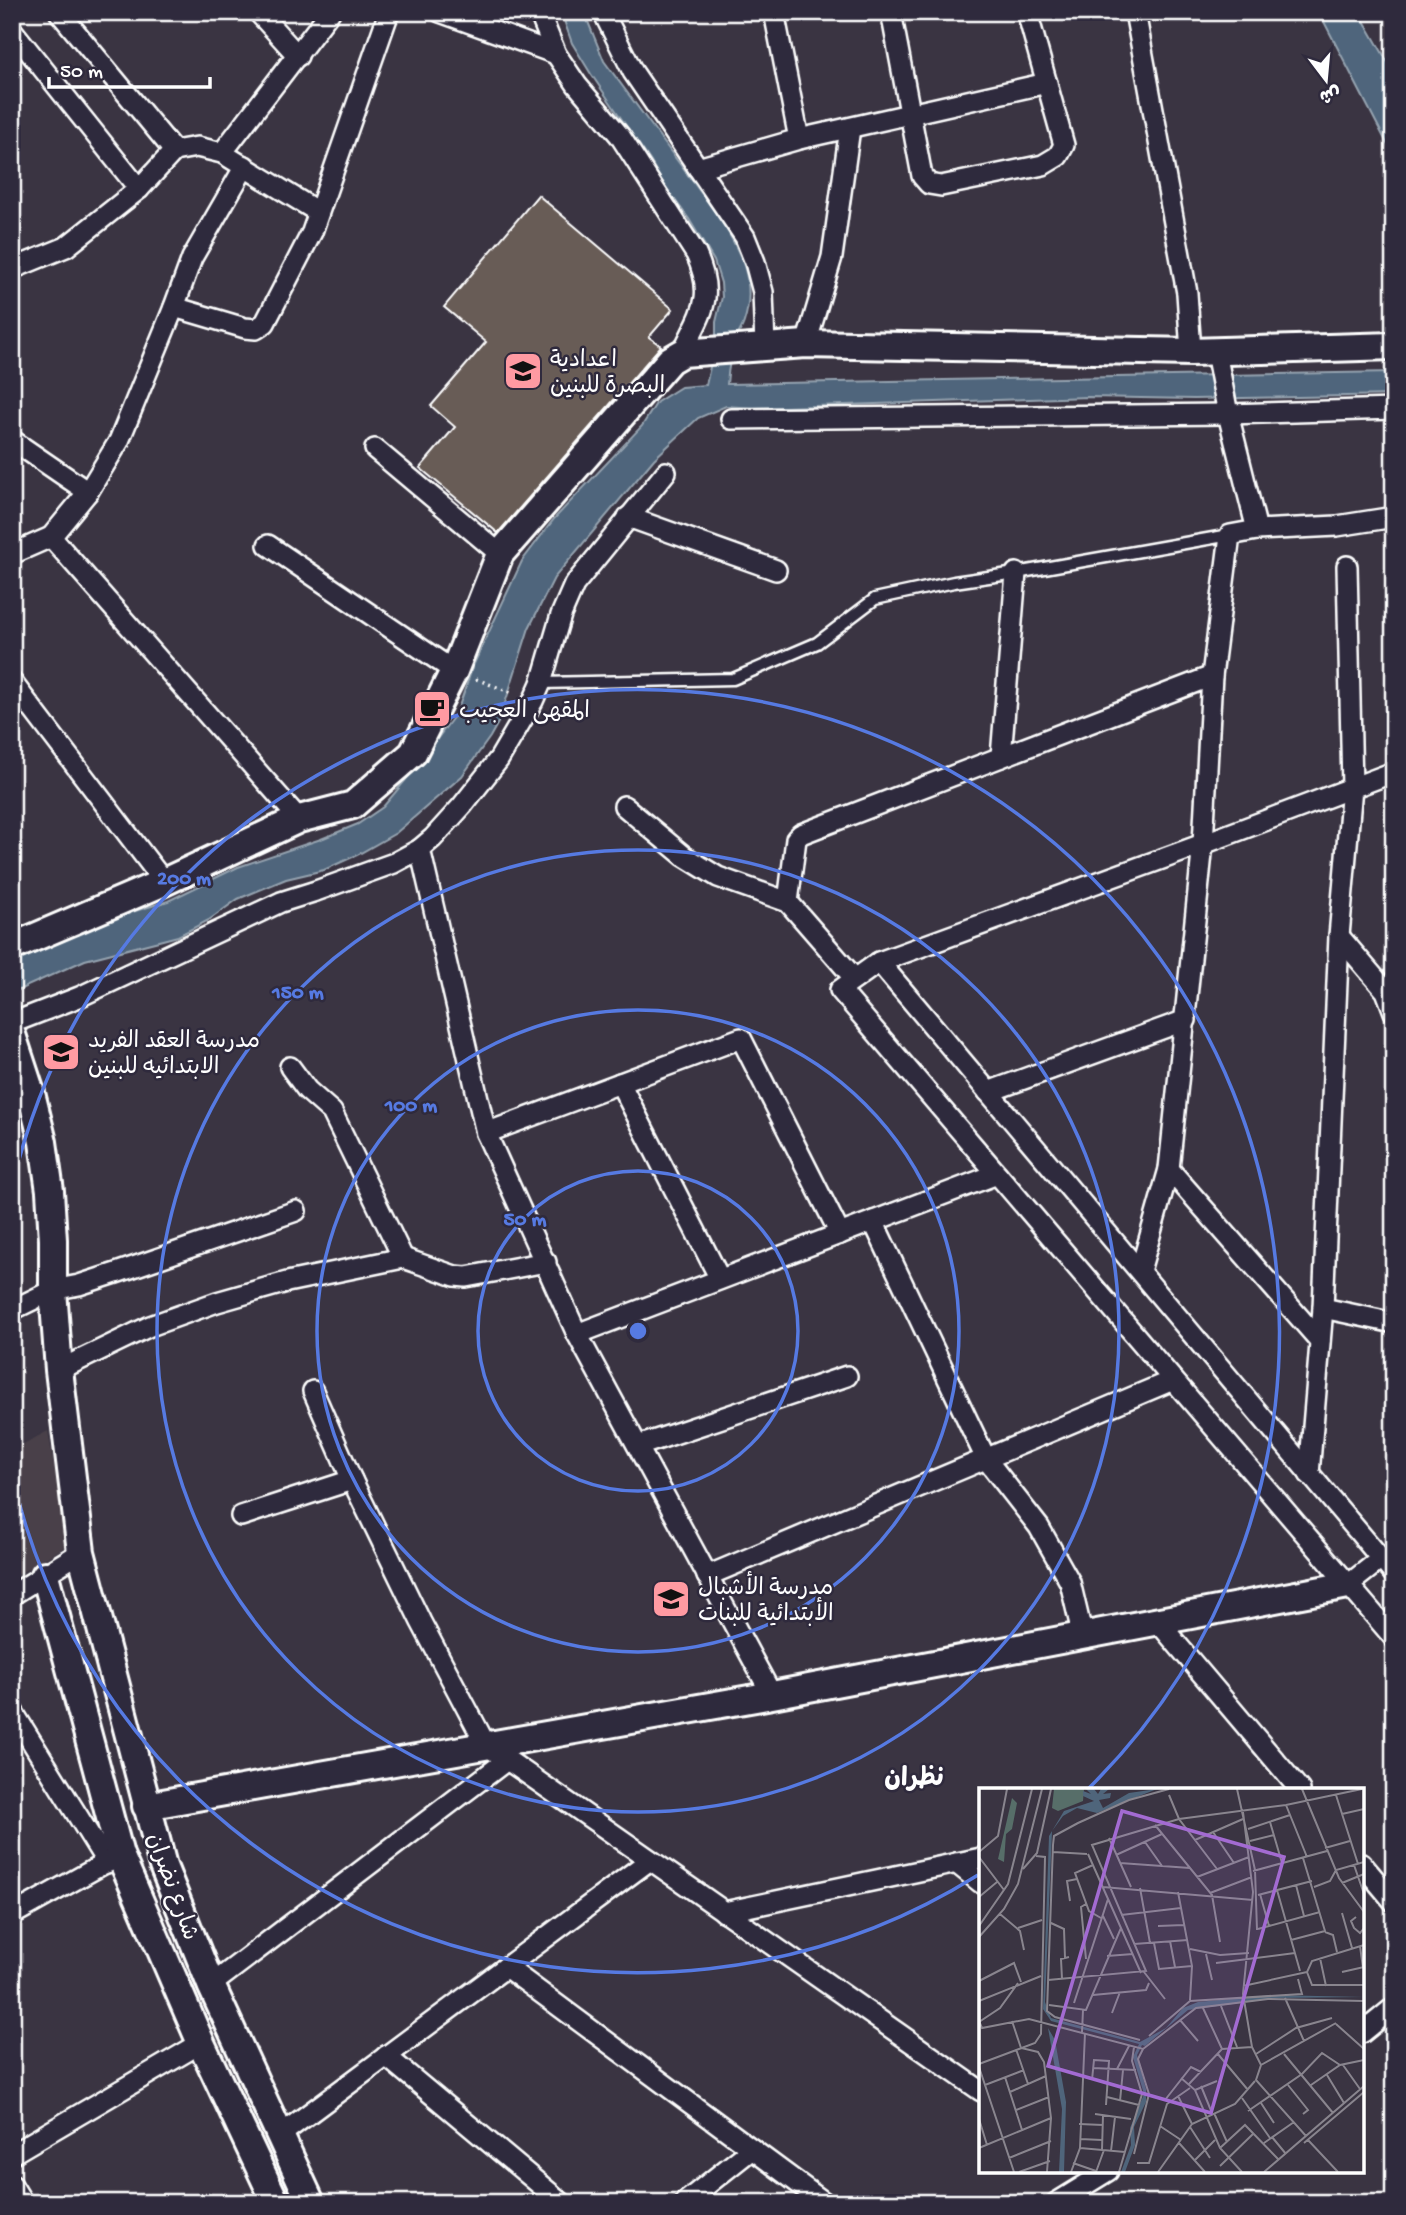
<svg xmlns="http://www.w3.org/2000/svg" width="1406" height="2215" font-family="'Gochi Hand','Playpen Sans Arabic',sans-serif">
<rect width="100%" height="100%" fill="#3a3442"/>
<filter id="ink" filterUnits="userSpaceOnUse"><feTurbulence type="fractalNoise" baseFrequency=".0143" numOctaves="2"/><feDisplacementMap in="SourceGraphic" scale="14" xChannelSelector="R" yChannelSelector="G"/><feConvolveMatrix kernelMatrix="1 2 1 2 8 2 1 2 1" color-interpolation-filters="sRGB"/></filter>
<g filter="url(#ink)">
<!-- built -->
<path fill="#484048" d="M48,1431L68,1545L12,1578V1450Z"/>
<!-- water -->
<g fill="#4f657b" stroke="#95a3b0" stroke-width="2">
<path d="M561,12H584L604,61L721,220C741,253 757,283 744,322C742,329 737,335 735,342C730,355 728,371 727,384L1394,372V395L1194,399L1088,397L754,408L726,406L698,418L654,459L554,578L529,628L500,719L490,737L462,776L396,833L357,855L324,870L286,879L238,899L209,920L178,936L85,960L12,993V960L102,921L168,901L238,867L321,839L358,824L383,807L415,769L457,712L473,666L522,561L554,519L642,426L657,402L681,387L706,385L716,340V322L722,297L721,283L714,261L689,219L664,185L651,162L591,74L572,43Z"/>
<path d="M1319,12H1359L1394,73V157Z"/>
</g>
<!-- building -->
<path fill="#685b57" stroke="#fff" stroke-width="2" d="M538,195L673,309L649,337L661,346L498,533L420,468L455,427L431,406L486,342L444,307Z"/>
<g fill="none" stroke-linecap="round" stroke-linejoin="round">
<defs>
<path id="lane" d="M541,683L733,679L817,643L875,599L954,582L1016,573L1230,535"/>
<g id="street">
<path d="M59,12L174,151L197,147L222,153L318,212"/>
<path d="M258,12L298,56"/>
<path d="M440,12L556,54"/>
<path d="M539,12L556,54L577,85L620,136L696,254C716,299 701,312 682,353"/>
<path d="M603,12L633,72L745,237L755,262L763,292L765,347"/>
<path d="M774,12L799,139"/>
<path d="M891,12L922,176L929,184L941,186L1043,165L1058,156L1064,145L1027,12"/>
<path d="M1135,12L1187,293L1191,352"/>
<path d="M12,30L139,189"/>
<path d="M222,153L330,12"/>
<path d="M698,168L799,139L1047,83"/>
<path d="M17,267L66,247L139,189L174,151"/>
<path d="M174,307L245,328L256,329L265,323L312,232L389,12"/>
<path d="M806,344L832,257L850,128"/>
<path d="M1216,352L1228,414L1257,530"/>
<path d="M731,419L1228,414L1394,409"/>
<path d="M12,440L88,492"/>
<path d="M375,449L500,554"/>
<path d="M628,517L776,570"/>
<path d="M51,537L299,819"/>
<path d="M268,545L454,671"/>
<path d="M12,554L51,537L88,492L119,441L174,307L192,258L245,166"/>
<path d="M12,682L164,882"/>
<path d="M1001,757L1016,573"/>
<path d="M1394,772L1203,844L879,962L840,990L1394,1638"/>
<path d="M624,806L684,856L718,877L788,902L855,979"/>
<path d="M420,849L486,1133L577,1334L772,1695"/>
<path d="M788,902L796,839L801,834L1212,676"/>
<path d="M1339,936L1386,991L1394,1012"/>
<path d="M879,962L1394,1574"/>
<path d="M12,1023L79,997L281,902L316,891L394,863L420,849L433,838L462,806L499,759L533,701L541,683L561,615L574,585L666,472"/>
<path d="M290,1067L307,1090L332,1112L403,1258"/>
<path d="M620,1083L720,1279"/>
<path d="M988,1092L1186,1020"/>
<path d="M12,1106L31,1093"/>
<path d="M486,1133L741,1038L840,1234"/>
<path d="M1169,1169L1320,1341"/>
<path d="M873,1221L986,1459L1039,1527L1070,1582L1083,1637"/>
<path d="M1140,1271L1169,1169L1203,844L1212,676L1230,535L1257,530L1337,526L1394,517"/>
<path d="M1323,1308L1394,1323"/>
<path d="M12,1310L53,1290L79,1285L116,1273L296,1211"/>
<path d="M577,1334L997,1174"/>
<path d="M59,1370L150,1326L217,1302L287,1282L403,1258L455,1276L466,1277L546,1262"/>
<path d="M313,1391L352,1480L421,1622L486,1745L981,2091"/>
<path d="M638,1446L847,1376"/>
<path d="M1309,1474L1323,1308L1339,936L1352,787L1347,566"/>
<path d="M241,1516L352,1480"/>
<path d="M707,1576L1173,1380"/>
<path d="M1348,1585L1381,1559"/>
<path d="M12,1595L81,1552"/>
<path d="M1159,1623L1300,1790"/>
<path d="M12,1710L107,1863"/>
<path d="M956,1863L981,1883"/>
<path d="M1362,1864L1394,1902"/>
<path d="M724,1912L981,1858"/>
<path d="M12,1915L116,1857"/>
<path d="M506,1967L825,2203"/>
<path d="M211,1985L507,1760"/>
<path d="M1362,2033L1394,2007"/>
<path d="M386,2056L562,2203"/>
<path d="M279,2136L650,1860"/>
<path d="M12,2154L201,2043"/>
<path d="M12,2185L23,2203"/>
<path d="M684,2203L752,2149"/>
<path d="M1056,2203L1108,2171"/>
</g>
<g id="secondary">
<path d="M12,947L164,882L299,819L353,805L413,753L454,671L500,554L670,360L682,353L806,344L1191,352L1394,346"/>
<path d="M12,1035L31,1093L43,1142L50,1191L53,1240V1290L59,1370L81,1552L163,1866L211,1985L311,2203"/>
<path d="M45,1575L120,1855L201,2043L276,2203"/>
<path d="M146,1806L772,1695L1348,1585"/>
</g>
</defs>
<!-- lane casing -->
<use href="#lane" stroke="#fff" stroke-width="15"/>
<!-- street casing -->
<use href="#street" stroke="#fff" stroke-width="24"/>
<!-- secondary casing -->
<use href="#secondary" stroke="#fff" stroke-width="32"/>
<!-- path -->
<path stroke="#fff" stroke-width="3.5" stroke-dasharray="2 5" stroke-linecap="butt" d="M476,679L515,694"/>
<!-- lane -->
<use href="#lane" stroke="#2f2a3d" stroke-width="10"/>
<!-- street -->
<use href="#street" stroke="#2f2a3d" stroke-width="19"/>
<!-- secondary -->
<use href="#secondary" stroke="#2f2a3d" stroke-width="26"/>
</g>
</g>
<!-- distance rings -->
<g fill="none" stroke="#567ae2" stroke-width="3.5">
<circle cx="638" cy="1331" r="160"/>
<circle cx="638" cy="1331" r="321"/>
<circle cx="638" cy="1331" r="481"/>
<path d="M978 1875A642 642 0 0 1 12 1475M12 1187A642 642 0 1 1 1088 1789"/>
</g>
<!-- icons -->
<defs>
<symbol id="school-square" viewBox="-11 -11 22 22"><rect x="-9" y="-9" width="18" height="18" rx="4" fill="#ff9aa2" stroke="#2f2a3d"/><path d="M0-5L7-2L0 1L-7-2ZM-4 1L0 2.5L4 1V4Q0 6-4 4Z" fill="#111"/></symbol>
<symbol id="cafe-square" viewBox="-11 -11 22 22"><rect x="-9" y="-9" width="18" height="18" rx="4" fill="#ff9aa2" stroke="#2f2a3d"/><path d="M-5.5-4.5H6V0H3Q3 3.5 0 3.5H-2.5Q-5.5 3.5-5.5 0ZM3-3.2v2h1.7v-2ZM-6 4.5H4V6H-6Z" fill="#111"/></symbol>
</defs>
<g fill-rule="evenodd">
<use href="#school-square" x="501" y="349" width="44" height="44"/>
<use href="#cafe-square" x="410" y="687" width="44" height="44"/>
<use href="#school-square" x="39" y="1030" width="44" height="44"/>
<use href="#school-square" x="649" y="1577" width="44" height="44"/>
</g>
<g text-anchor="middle" stroke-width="5" stroke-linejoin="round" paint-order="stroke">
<!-- poi labels -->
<g font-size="23" fill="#fff" stroke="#2f2a3d" text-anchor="start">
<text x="550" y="366">اعدادية<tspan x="550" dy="26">البصرة للبنين</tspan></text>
<text x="459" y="717">المقهى العجيب</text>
<text x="88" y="1047">مدرسة العقد الفريد<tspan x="88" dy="26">الابتدائيه للبنين</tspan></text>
<text x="698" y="1594">مدرسة الأشبال<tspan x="698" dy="26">الأبتدائية للبنات</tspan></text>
</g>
<!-- street labels -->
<g font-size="23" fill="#fff" stroke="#2f2a3d">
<text transform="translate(174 1886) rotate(70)" y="8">شارع نضران</text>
</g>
<!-- quarter labels -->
<g font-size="26" font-weight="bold" fill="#fff" stroke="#2f2a3d">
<text x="914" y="1785">نظران</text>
</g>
</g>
<!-- overview -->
<g transform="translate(979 1788)">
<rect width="385" height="385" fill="#3a3442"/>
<path d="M75,1H105L104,13L79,23L73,20ZM33,10L38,15L33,41L27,46L25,74L19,71Z" fill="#576e69"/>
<path d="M107,1H115L119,6L122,1H130L124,6L132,5L131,10L120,12L124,20L150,5L178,1L118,25L98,20L84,28L73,43L66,214L72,230L161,254L187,240L204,220L219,214L293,207L385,209L298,210L209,222L166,258L163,257L158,267L167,301V314L155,339L156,357L146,384H142L152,357L151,340L165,306L154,269L160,256L72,233L64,221L70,48L85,23L115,13L104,8V3L112,6ZM69,240L76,252L87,314L85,384H80L83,321Z" fill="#4f657b"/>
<path fill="none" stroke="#89858e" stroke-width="2" d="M258,1L276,82L278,142M323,1L360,90L385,124M190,7L200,31L238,81M357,7L379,76M307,17L328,69M264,24L274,104L264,206L273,259L282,277L277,292L327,348M363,26L385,21M291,34L303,75M176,37L233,107L241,154M269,41L311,27M234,44L255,75M130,50L152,99M216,52L264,31M271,53L295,47M166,54L183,78M346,60L371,53M0,64L19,48L28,1M74,64L108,66M109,66L162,185M137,67L183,46M0,69L25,102M141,75L211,80M114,77L96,85L110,123L122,130M375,77L385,106M44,81L58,65L72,1M274,83L348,63M218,89L270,69M363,95L385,86M317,97L325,128M124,99L274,112M335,99L351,93L357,82L385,74M161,100L171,155M298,102L321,183M199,104L213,178L211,212M231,105L273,89M281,106L290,138M279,107L333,93M0,109L18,94M91,113L88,93L98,91M107,116L102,119L107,171M363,125L373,160M21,126L41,143L45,162M142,127L202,120M124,128L135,151M377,129L372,133L375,140L381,145L385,140M72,135L85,141L86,170M0,138L29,96L53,1M179,138L205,137M39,140L63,132M279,141L341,124M346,144L354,147L358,164M0,149L25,121L39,96L63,1M312,152L346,143L324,70M191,153L196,179M175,155L180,181L213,178M155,156L209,152M385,157L333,173L328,184L333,197H385M381,158L384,180M211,161L241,167L270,165M227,166L233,192M128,168L154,166M341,170L347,198M237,175L316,165M165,184L186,211M363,184L385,179M83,191L82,171L90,169M69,192L167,183L113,57L200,31L307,17L383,1M0,193L35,175L42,194M264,198L328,184M114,207L167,202L170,195M306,210L325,253M0,213L62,188M95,215L129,111M70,217L107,222L142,140M242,218L258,259M224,220L243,261M133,225L141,204M201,232L219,253M0,233L3,240L50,231L164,261L217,220L289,211L385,213M33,233L42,260L59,264L65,274L72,330L68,384M0,234L21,220L39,195M357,236L385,261M103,244L104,222M170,248L211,213L323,206L319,191M161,252L76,229L68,223L74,57L75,48L99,35L150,12L190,1M37,261L49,296M238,265L269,302M277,266L317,240L353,230M305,266L354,325M0,276L56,255L62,246L66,69L57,68M282,277L357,235M364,277L381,301M0,279L35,384M114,280L157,282M138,281L150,258M348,287L365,315M26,289L43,342M202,290L216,302L241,360L263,384M113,292L115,272L130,273L127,317M6,297L45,282M209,297L243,261L273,259M309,297L329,322L324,326M332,297L361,277L385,272M222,298L233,325M216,302L238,293M31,304L67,288M199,308L213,336M128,309L160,317M263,310L291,350M186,312L212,279L222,284M141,313L144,282M282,315L295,335M37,322L70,309M269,323L323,286L343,265L361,277M235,325L248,354M116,326L152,331M0,331L8,357M100,336L124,337M181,338L202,352M211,339L231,370M293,349L307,366M101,351L123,352M329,352L359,384M200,355L226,384M285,355L315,334M325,355L385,304M0,360L72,330M101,360L146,364M241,360L266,337L300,372M123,362L124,327M132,363L136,329M155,366L170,306L159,271L164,261M30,370L72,353M215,373L236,352M94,375L117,383M158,375H170L188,316L211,300M241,378L275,345M40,384L71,373M92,384L101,360L106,245M117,384L125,362M140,384L163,306L153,273L155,259M179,384L213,336L256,316L276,293M285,384L385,298"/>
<path fill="#a36bd2" fill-opacity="0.15" stroke="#a36bd2" stroke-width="3.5" d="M143,23L305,69L232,325L69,278Z"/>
<rect width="385" height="385" fill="none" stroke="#fff" stroke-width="3.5"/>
</g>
<circle cx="638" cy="1331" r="10" fill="#567ae2" stroke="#2f2a3d" stroke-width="3.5"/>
<g font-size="21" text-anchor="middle" font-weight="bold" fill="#567ae2" stroke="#2f2a3d" stroke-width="5" stroke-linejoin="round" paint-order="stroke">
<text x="184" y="884">200 m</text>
<text x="298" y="998">150 m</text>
<text x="411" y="1111">100 m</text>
<text x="525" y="1225">50 m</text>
</g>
<!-- margin -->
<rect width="1406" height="2215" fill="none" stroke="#2f2a3d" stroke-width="42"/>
<rect x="21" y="21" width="1364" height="2173" fill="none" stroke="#fff" stroke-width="2.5" filter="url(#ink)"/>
<!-- north arrow -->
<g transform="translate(1326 80) rotate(164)" stroke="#2f2a3d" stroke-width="5" paint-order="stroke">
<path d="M0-5L12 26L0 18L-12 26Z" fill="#ffffff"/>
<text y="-10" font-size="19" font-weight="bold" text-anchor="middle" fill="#ffffff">ش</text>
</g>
<!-- scale -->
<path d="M49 77v10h161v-10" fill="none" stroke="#ffffff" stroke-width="3.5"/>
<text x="60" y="77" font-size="21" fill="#ffffff" stroke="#2f2a3d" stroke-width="5" paint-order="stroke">50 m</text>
</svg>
